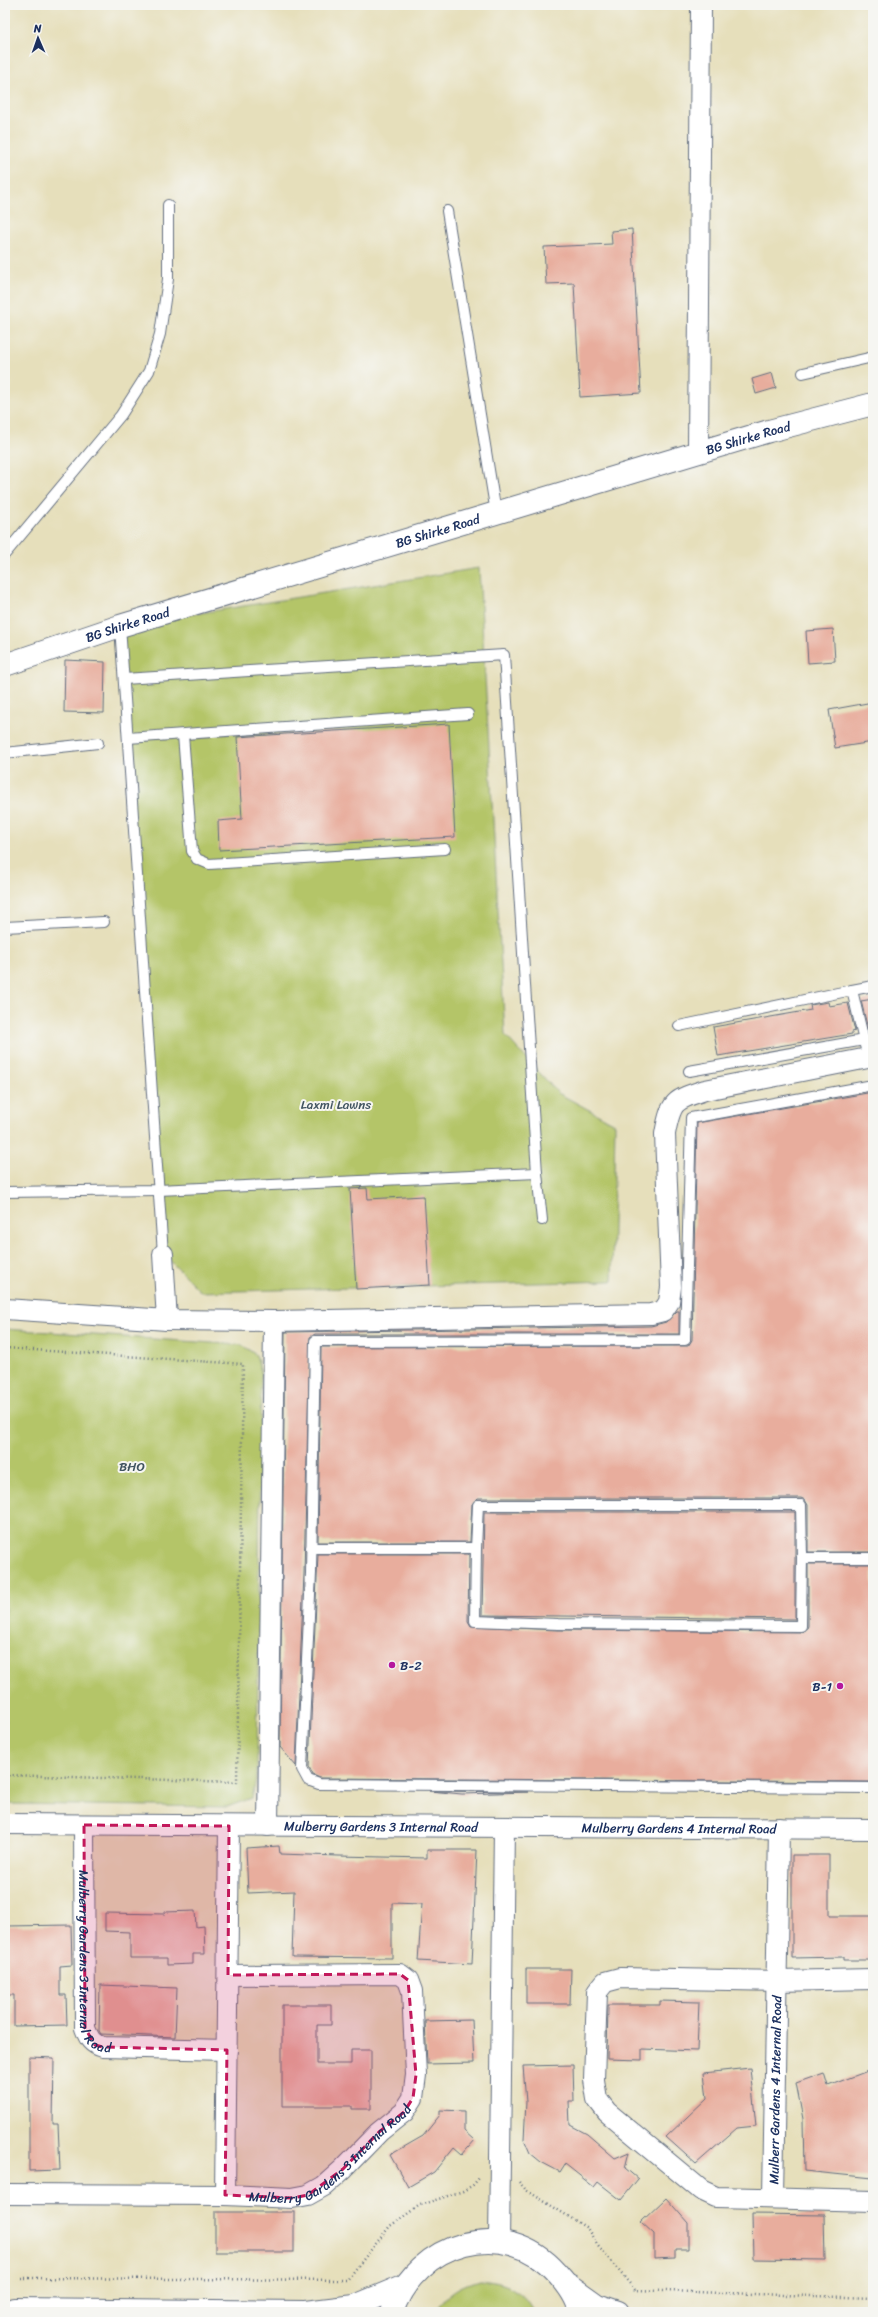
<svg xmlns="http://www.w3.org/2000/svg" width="878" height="2317" font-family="Sriracha,sans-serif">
<rect width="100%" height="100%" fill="#f6f6f2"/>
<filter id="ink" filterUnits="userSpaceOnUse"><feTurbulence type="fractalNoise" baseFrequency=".025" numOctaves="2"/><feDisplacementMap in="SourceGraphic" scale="8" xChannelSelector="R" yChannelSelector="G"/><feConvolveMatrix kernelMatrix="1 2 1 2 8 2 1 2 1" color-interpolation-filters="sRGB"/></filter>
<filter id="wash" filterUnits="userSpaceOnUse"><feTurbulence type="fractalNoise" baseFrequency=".012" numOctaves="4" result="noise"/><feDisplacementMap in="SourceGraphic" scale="16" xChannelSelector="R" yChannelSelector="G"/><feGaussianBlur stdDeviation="0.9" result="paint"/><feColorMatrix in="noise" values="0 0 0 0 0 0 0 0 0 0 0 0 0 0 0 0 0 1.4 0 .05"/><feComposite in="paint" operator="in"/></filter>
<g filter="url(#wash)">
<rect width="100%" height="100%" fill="#e6dfbb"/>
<!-- green -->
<g fill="#b4c568" stroke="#687a63">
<path d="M479,568L505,1035L558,1093L615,1124L612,1281L201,1292L163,1254L120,626Z"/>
<path d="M5,1329L242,1345L256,1355L261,1372L257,1776L252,1798L227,1807L5,1804Z"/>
<path d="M479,2280C503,2282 523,2289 534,2312H434C448,2293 456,2287 479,2280Z"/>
</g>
<g id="blocks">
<!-- building -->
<g fill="#e8ad9d">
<path d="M632,229L641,393L580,397L574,283L546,284L544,247L612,244L611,231Z"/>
<path d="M772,373L776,388L756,394L752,379Z"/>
<path d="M833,629L835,661L808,663L806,631Z"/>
<path d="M65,660L105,662L104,713L64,712Z"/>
<path d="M873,702V742L835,748L829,710Z"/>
<path d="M449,724L455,837L219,850L218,821L242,819L237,737Z"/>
<path d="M873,999V1028L868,1029L861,1001Z"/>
<path d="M828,1002L829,1006L848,1003L855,1031L852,1032V1034L718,1056L713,1027L811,1010L810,1005Z"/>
<path d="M873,1092V1552H808V1505L805,1500L801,1498H478L472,1504L470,1542H318L321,1347L688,1346L692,1340L697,1123Z"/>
<path d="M367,1188L368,1199L424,1196L430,1285L356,1289L350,1189Z"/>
<path d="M677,1311H679V1334H315L310,1337L304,1573L296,1766L280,1747L285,1332L651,1326L666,1322Z"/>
<path d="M484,1512H795V1619L482,1615Z"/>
<path d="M318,1554H469L468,1621L471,1626L558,1630L801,1632L806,1630L808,1626V1564H873V1782L320,1778L313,1775L309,1767Z"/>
<path d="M429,1791L529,1792L462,1794Z"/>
<path d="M279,1846L280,1854L339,1856L427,1858V1850H477L472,1964L418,1961L422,1904L392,1903V1958L292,1957L294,1891L248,1893L246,1848Z"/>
<path d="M792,1855H829V1916H873V1960H844V1957L792,1958Z"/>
<path d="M195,1911L196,1927L204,1926L205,1954H193V1964L167,1965V1958H130V1932L105,1931V1913L165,1914V1912Z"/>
<path d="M71,1925L72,1965L60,1966V1995H66L67,2025L14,2026V1995H8L7,1926Z"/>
<path d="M526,1969H571L570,2004H526Z"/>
<path d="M100,1985L177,1988L175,2037L101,2034L99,2031Z"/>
<path d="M660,2001L699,2002L697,2051L642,2049V2060L607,2059L608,2005H660Z"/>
<path d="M282,2005H331V2025H317V2064H351V2050H371V2109H352V2106H282Z"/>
<path d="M472,2020L474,2063L427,2064L425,2021Z"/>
<path d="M29,2057L54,2058L53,2124H58L60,2170L29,2171Z"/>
<path d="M573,2065L574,2101H569L570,2125L587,2134L615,2158L629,2152L625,2168L638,2179L621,2200L598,2182L594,2187L565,2164L560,2172L541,2162L530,2153L524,2139L526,2102L523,2066Z"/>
<path d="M750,2068L756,2126L737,2128L696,2164L666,2137L707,2098L704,2073Z"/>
<path d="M873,2069V2178L804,2171L803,2119L796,2083L824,2073L828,2086Z"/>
<path d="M440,2110L464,2111V2131L474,2140L462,2154L454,2147L434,2172L408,2187L390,2155L423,2136L440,2115Z"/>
<path d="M666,2198L688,2223V2249H675V2258L654,2259V2234L641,2222Z"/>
<rect x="215" y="2212" width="79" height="40"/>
<path d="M752,2214L824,2215L825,2260L753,2259Z"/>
</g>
</g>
</g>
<g filter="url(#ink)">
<use href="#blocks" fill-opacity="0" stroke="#626d7f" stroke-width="1"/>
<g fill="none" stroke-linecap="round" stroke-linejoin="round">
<defs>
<g id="service">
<path d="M447,211L496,513"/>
<path d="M803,373L873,357"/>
<path d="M5,554L121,415L149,371L160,334L168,279V205"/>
<path d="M120,626L163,1254"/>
<path d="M183,735L192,851L197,859L209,864L445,849"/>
<path d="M128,738L468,714"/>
<path d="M5,753L98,743"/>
<path d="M5,927L104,922"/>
<path d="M852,990L873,986"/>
<path d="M679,1026L852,990L868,1058"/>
<path d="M689,1071L864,1040"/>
<path d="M873,1085L691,1118L685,1340L315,1341L311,1573L302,1769L308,1780L319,1784L873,1788"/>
<path d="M537,1173L542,1220"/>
<path d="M5,1192L158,1190L537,1173L504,655L124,679"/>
<path d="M311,1548H476L478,1505H801L802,1558"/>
<path d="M476,1548L475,1621L558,1624L801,1626L802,1558H873"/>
</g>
<g id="minor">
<path d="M698,453L701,5"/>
<path d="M163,1254L167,1320"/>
<path d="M5,1309L167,1320L274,1321L651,1314L663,1311L669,1302L671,1287L665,1134C671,1101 674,1100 705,1090L873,1057"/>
<path id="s1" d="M5,1824L873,1829"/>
<path id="s2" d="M84,1825L85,2028C89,2039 92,2044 103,2047L227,2050"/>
<path d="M268,1826L274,1321"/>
<path d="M873,1979L777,1981L620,1978L605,1982L597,1992L594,2080L597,2099L607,2112L701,2190L716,2197L873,2201"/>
<path id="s3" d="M5,2194L225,2195L292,2198L308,2195L324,2186L343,2169L379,2132L404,2112L413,2098L416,2075L412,1991L408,1980L400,1974L228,1975"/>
<path d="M225,2195L229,1826"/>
<path id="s4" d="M773,2198L779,1828"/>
<path d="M499,2242L504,1827"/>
</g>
<g id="tertiary">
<path id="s5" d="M5,665L120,626L769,431L873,404"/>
<path d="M569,2285L597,2305L618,2312"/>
<path d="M14,2309L305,2312L355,2306L403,2286"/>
<path d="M392,2312C416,2242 505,2214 557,2273C567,2284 577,2297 580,2312"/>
</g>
</defs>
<!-- service casing -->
<use href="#service" stroke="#626d7f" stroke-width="12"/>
<!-- minor casing -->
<use href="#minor" stroke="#626d7f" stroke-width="22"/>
<!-- tertiary casing -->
<use href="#tertiary" stroke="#626d7f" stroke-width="24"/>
<!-- path -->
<g stroke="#626d7f" stroke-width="2.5" stroke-dasharray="1 3" stroke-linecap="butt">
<path d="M5,1348L243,1364L237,1782L5,1775"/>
<path d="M519,2182L526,2190L587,2228L598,2246L635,2290L873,2298"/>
<path d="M21,2278L347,2280L390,2226L420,2205L463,2191L473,2185L480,2177"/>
</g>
<!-- service -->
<use href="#service" stroke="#fff" stroke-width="10"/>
<!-- minor -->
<use href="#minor" stroke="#fff" stroke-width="20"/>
<!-- tertiary -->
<use href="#tertiary" stroke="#fff" stroke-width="22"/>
</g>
</g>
<!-- marked area -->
<path fill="#c2185b" fill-opacity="0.2" stroke="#c2185b" stroke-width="3" stroke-dasharray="8 5" stroke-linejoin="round" d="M84,1825L229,1826L228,1975L400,1974L408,1980L416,2075L413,2098L404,2112L379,2132L343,2169L308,2195L292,2198L225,2195L227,2050L103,2047L95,2045L85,2028Z"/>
<!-- markers -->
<g fill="#b5179e" stroke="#f6f6f2" stroke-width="1.5">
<circle cx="392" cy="1665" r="4"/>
<circle cx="840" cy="1686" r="4"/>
</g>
<g text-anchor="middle" stroke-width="4" stroke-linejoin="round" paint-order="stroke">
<!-- street labels -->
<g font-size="13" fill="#1b2f5e" stroke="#f6f6f2">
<text dy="5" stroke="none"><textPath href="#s5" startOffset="777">BG Shirke Road</textPath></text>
<text dy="5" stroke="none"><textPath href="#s5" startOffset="453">BG Shirke Road</textPath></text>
<text dy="5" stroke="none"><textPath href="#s5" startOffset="129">BG Shirke Road</textPath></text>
<text dy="5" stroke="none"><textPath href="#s1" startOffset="376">Mulberry Gardens 3 Internal Road</textPath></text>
<text dy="5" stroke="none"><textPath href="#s1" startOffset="674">Mulberry Gardens 4 Internal Road</textPath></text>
<text dy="5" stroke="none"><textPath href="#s2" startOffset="142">Mulberry Gardens 3 Internal Road</textPath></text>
<text dy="5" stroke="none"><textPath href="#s4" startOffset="108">Mulberr Gardens 4 Internal Road</textPath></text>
<text dy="5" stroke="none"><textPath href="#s3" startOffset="341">Mulberry Gardens 3 Internal Road</textPath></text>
</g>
<!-- park labels -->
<g font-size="13" fill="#415460" stroke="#f6f6f2">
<text x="336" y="1109">Laxmi Lawns</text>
<text x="132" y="1471">BHO</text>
</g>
<!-- poi labels -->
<g font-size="13" fill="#1b2f5e" stroke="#f6f6f2" text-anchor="start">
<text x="400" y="1670">B-2</text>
<text x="832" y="1691" text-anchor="end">B-1</text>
</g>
</g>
<!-- margin -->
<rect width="878" height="2317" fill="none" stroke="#f6f6f2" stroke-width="20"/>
<!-- north arrow -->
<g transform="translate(38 38) rotate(358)" stroke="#f6f6f2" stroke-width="3" paint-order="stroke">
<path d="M0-3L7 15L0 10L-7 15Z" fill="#1b2f5e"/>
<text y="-6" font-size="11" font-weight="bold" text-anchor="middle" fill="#1b2f5e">N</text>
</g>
</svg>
